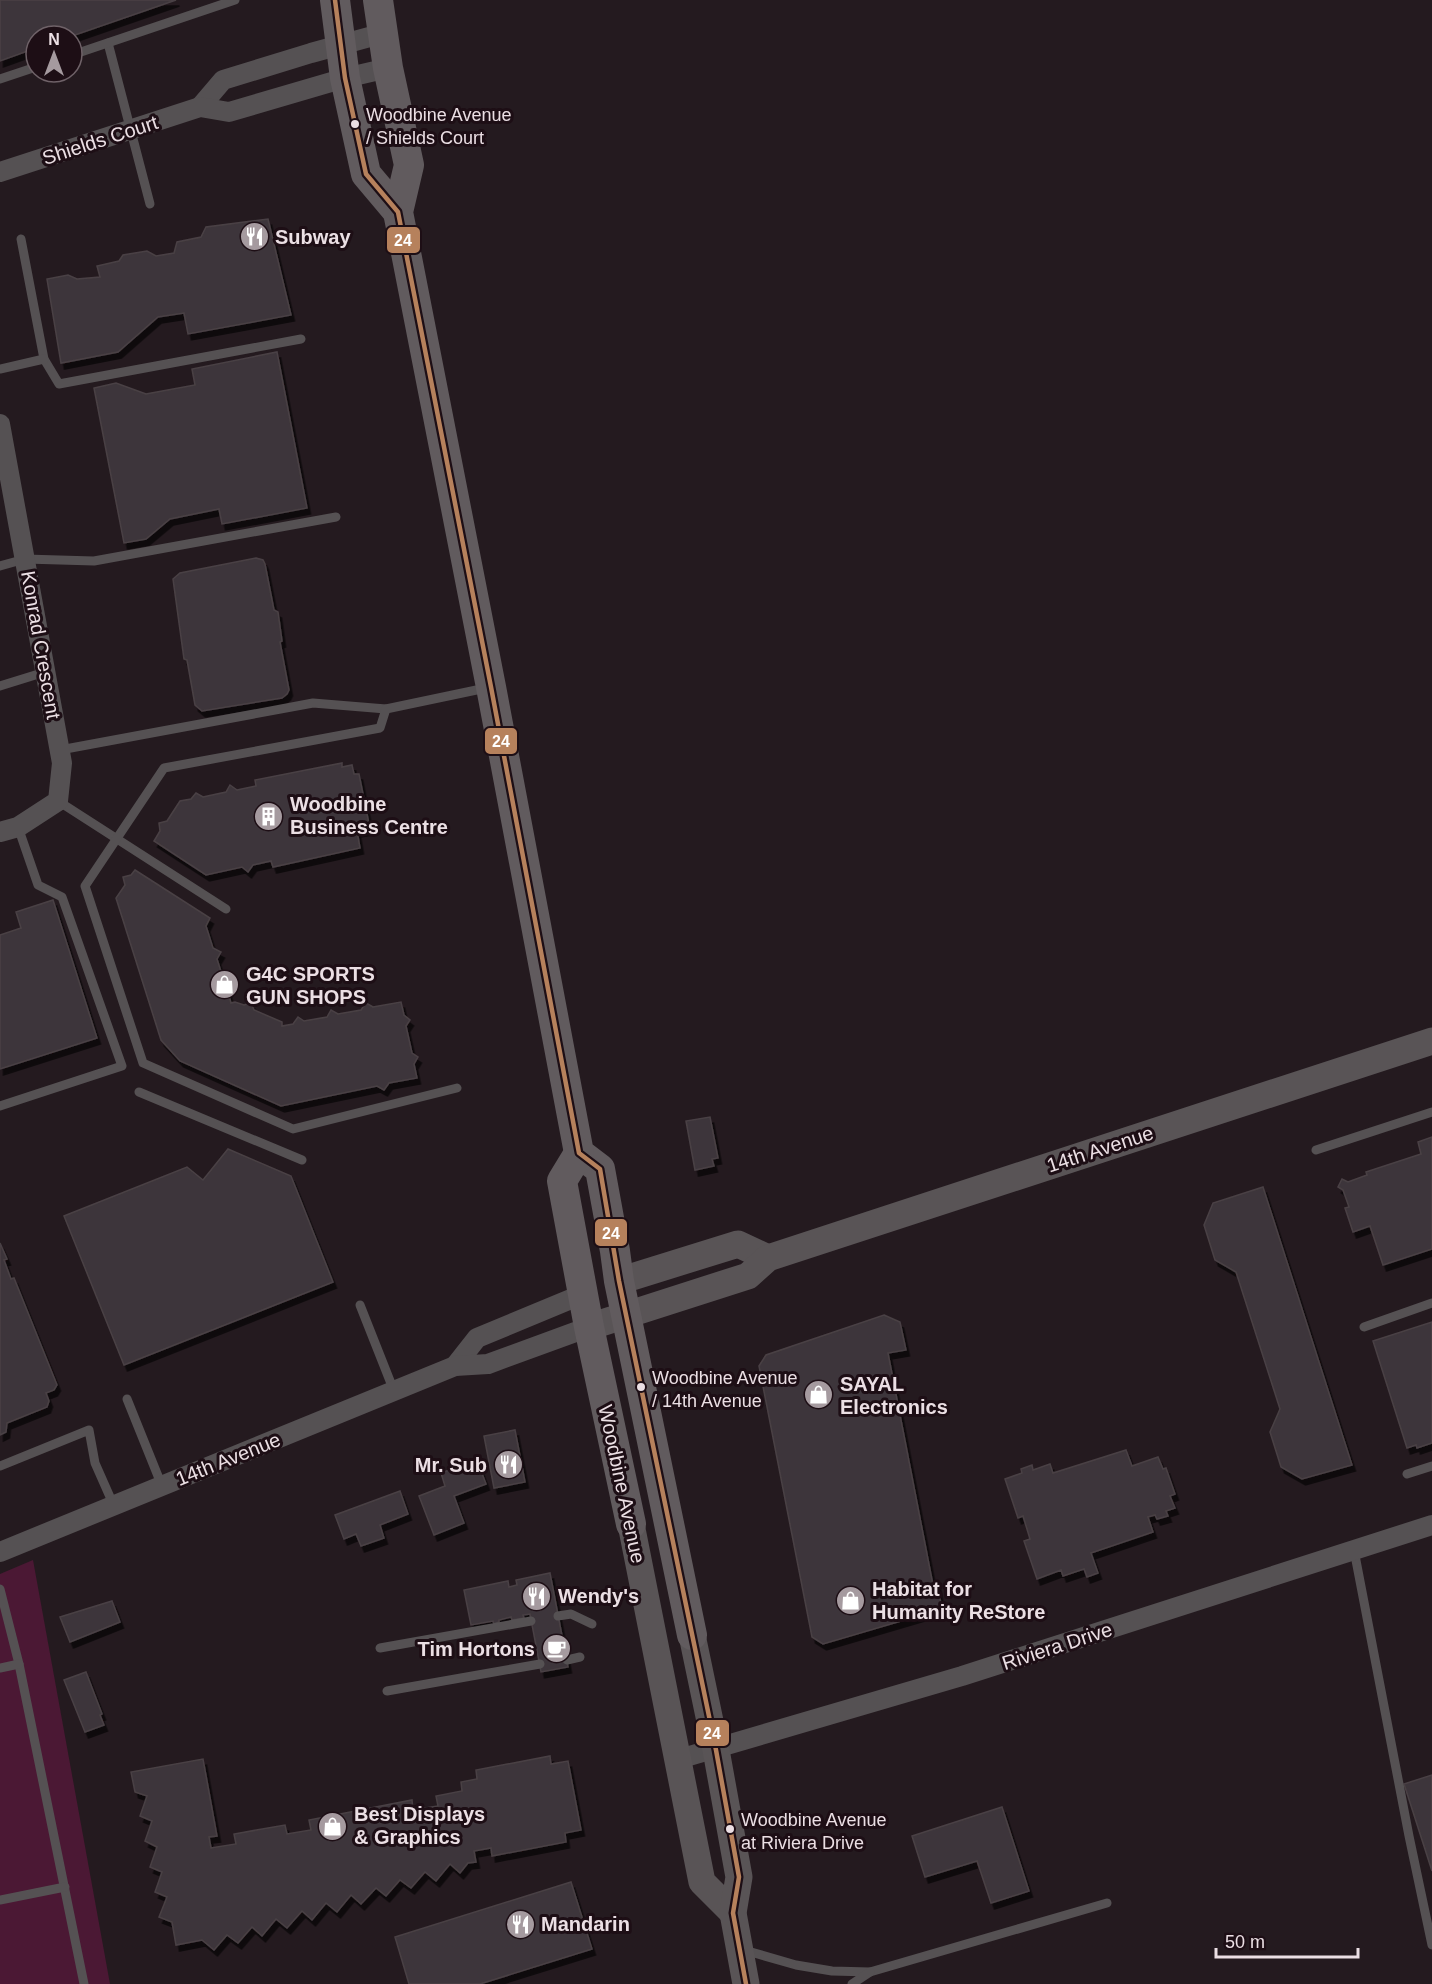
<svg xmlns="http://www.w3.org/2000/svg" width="1432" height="1984" font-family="Helvetica,sans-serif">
<defs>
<filter id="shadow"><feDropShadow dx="3.5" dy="6" stdDeviation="0" flood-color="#0009"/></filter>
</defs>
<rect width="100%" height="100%" fill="#241a1f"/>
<!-- green -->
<path fill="#4b1834" d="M33,1560L110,1984H0V1574Z"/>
<!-- building -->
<g fill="#3d363a" stroke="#4a4145" stroke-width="1.5" filter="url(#shadow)">
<path d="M0,0H176L72,36H36V48L0,61Z"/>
<path d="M268,219L291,315L188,334L184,313L158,317L118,352L61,363L47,279L68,275L77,279L100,277L97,266L119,261L123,255L147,251L156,256L174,253L177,242L201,237L206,227Z"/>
<path d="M277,352L307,508L222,524L219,509L170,519L146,539L124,543L94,388L116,383L146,394L195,385L192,369Z"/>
<path d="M256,558L263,560L265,564L274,610L278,612L282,641L280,642L289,690L287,694L282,698L202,711L195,705L187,660L184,659L173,579L180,573Z"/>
<path d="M342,763V767L352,765L354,774H359L370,829L357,831L360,848L273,867L271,861L253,865L248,872L242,867L206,875L154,841L160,831L159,823L167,821L180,801L191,799L196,793L203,797L226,792L230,785L237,790L256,786L255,780Z"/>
<path d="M135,870L210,918L206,926L213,948L221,952L217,959L224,981L231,985L228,992L231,1003L235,1002L244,1005L251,1003L254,1010L282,1022V1026L293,1024L298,1017L304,1021L327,1017L331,1010L338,1014L361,1010L366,1003L373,1007L401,1002L404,1015L410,1020L406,1026L412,1053L418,1057L414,1064L417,1078L389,1083L384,1090L377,1086L281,1106L180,1061L161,1040L116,898L125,885L123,877L131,875Z"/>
<path d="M53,900L97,1038L0,1069V935L21,928L16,912Z"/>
<path d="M710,1117L718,1158L712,1159L714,1166L695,1170L686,1121Z"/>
<path d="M1432,1137V1249L1383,1265L1370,1226L1353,1232L1345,1208L1349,1207L1343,1190L1338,1187L1342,1179L1348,1182L1367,1175L1366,1172L1421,1154L1418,1142Z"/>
<path d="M228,1149L291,1176L333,1282L124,1365L64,1216L187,1167L203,1180Z"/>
<path d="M1263,1187L1352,1465L1302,1479L1281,1467L1270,1432L1280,1409L1236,1272L1215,1260L1204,1225L1213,1203Z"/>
<path d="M0,1243L7,1259L4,1260L11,1279L14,1278L57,1385L54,1390L46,1393L49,1401L47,1407L7,1423L6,1432L0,1435Z"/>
<path d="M884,1315L900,1322L906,1350L888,1353L933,1585L937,1584L942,1609L823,1644L812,1637L759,1366L766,1355Z"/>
<path d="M1432,1322V1443L1417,1448L1416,1445L1407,1448L1373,1341Z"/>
<path d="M515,1430L525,1482L494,1488L484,1436Z"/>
<path d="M1126,1450L1132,1466L1158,1457L1163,1469L1166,1468L1175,1494L1170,1496L1175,1508L1166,1511L1168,1516L1157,1519L1155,1515L1148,1517L1153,1532L1091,1553L1098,1573L1087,1577L1084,1569L1063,1576L1061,1570L1037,1579L1024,1541L1030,1539L1023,1516L1018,1518L1005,1479L1022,1473L1021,1469L1032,1465L1033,1470L1050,1464L1053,1473Z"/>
<path d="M477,1460L486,1484L454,1496L464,1523L434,1535L419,1496L445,1486L441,1473Z"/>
<path d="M400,1491L408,1514L380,1525L384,1538L361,1546L356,1534L344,1539L335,1515Z"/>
<path d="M550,1573L568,1667L541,1672L530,1614L523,1615L524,1618L512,1620L511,1617L499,1620V1622L494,1624L493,1621L471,1625L464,1590L508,1581L509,1587L517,1585L516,1580Z"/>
<path d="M112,1601L120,1622L70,1642L60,1617Z"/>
<path d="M86,1672L102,1714L100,1715L104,1725L85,1732L64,1680Z"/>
<path d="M550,1756L551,1764L568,1761L581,1830L565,1833L566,1842L492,1856L491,1848L474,1851L476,1862L468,1863L460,1873L450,1864L436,1881L425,1872L411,1888L400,1880L386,1896L376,1888L361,1904L351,1895L337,1912L326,1903L312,1920L302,1911L287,1928L276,1919L262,1936L252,1927L238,1943L227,1935L214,1950L202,1940L176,1945L172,1922L159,1917L167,1897L155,1892L162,1872L150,1867L157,1847L145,1841L152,1821L140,1816L147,1796L135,1792L131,1772L203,1759L217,1836L209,1837L211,1848L236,1844L234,1834L285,1825L287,1834L311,1830L309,1820L412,1800L413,1810L438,1806L436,1796L462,1791L461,1782L477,1779L476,1770Z"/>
<path d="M1432,1775V1871L1404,1784Z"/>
<path d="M1002,1807L1029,1891L991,1903L977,1861L925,1877L912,1836Z"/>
<path d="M571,1882L592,1949L480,1984H409L395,1937Z"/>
</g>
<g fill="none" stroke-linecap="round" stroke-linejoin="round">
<!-- service -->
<g stroke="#555153" stroke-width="9">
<path d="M108,43L150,204"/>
<path d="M72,55L235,0"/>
<path d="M0,79L36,67"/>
<path d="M21,239L44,359L59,384L301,339"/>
<path d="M0,369L44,359"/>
<path d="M0,566L25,559L94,561L336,517"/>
<path d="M0,686L45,672"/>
<path d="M60,750L313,703L386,709"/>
<path d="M58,801L226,909"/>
<path d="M457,1088L293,1129L143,1063L85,886L164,768L380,728L386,709L486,688"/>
<path d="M139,1092L302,1160"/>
<path d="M0,1106L122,1066L62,897L38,885L18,827"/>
<path d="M1316,1150L1432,1112"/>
<path d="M360,1305L394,1391"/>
<path d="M1364,1327L1432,1303"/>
<path d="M127,1399L162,1486"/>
<path d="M0,1466L89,1430L95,1463L114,1506"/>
<path d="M1407,1474L1432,1466"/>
<path d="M1354,1550L1409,1836L1432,1945"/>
<path d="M0,1589L19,1664L84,1984"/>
<path d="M558,1616L571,1614L592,1624"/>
<path d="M380,1648L531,1621"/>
<path d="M567,1660L580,1657"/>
<path d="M0,1668L19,1664"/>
<path d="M387,1691L540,1664"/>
<path d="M0,1900L65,1887"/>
<path d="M744,1950L796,1965L832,1971L870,1972L1107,1903"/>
<path d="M852,1984L870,1972"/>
</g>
<!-- minor -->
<g stroke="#555153" stroke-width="20">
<path d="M200,107L223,80L311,53L384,33"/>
<path d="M0,172L200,107L229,112L345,78L388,68"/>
<path d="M0,424L62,763L58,801L18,827L0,832"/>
<path d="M455,1366L477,1338L583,1294"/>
<path d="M0,1552L455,1366L488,1364L589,1327"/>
<path d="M679,1759L962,1676L1432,1525"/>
</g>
<!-- secondary -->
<g stroke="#595456" stroke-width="27">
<path d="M619,1281L738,1244L768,1258"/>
<path d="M589,1327L748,1276L768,1258L1432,1041"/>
<path d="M631,1524L702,1882L733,1913"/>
<path d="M692,1635L716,1750L739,1877L733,1913L746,1984"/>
</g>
<!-- primary -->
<g stroke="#615b5e" stroke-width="30">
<path d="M335,0L345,78L366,174L398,212"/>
<path d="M378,0L388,68L409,165L398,212L491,687L579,1153L600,1169L615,1251L619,1281L692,1635"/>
<path d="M579,1153L562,1181L589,1327L631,1524"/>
</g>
<defs>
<path id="bus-1" d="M335,0L345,78L366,174L398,212L491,687L579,1153L600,1169L619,1281L716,1750L739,1877L733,1913L746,1984"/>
</defs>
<!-- bus-1 casing -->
<use href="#bus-1" stroke="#1d0e15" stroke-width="9"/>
<!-- bus-1 -->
<use href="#bus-1" stroke="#b6815c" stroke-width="4.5"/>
</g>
<!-- icons -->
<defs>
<symbol id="restaurant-disc" viewBox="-11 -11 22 22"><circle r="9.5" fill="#a59a9f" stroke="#1d0e15"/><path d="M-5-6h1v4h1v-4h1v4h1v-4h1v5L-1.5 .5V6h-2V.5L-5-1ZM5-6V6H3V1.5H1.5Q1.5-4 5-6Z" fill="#fff"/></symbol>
<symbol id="building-disc" viewBox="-11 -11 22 22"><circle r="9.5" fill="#a59a9f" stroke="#1d0e15"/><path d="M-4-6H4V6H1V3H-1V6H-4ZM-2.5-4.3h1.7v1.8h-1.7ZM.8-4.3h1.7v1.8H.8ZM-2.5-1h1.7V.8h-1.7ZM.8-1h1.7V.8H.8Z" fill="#fff"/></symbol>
<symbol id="shop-disc" viewBox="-11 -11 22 22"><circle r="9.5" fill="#a59a9f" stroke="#1d0e15"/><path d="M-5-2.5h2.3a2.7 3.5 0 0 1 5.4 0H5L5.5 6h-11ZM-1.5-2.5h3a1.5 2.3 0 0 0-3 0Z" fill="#fff"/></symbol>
<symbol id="cafe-disc" viewBox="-11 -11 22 22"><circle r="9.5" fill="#a59a9f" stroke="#1d0e15"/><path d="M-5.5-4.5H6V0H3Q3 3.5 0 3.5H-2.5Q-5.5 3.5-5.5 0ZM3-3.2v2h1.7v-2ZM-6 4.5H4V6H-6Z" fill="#fff"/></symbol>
</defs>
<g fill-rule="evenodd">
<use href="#restaurant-disc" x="238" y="220" width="33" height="33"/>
<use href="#building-disc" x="252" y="800" width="33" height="33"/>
<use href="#shop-disc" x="208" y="968" width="33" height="33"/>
<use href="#shop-disc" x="802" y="1378" width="33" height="33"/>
<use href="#restaurant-disc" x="492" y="1448" width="33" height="33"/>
<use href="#restaurant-disc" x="520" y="1580" width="33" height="33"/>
<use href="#shop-disc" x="834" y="1584" width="33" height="33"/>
<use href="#cafe-disc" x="540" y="1632" width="33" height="33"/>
<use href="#shop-disc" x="316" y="1810" width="33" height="33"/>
<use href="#restaurant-disc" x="504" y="1908" width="33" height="33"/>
</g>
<!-- markers -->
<g fill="#ebdfe4" stroke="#1d0e15" stroke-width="2">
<circle cx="355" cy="124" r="5"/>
<circle cx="641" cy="1387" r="5"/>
<circle cx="730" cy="1829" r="5"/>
</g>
<g text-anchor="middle" stroke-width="6" stroke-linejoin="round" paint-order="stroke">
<!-- bus labels -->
<g font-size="18" fill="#ebdfe4" stroke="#1d0e15" text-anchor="start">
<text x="366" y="121">Woodbine Avenue<tspan x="366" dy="23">/ Shields Court</tspan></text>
<text x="652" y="1384">Woodbine Avenue<tspan x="652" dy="23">/ 14th Avenue</tspan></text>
<text x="741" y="1826">Woodbine Avenue<tspan x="741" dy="23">at Riviera Drive</tspan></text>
</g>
<!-- street labels -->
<g font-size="20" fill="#ebdfe4" stroke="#1d0e15">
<text transform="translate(100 140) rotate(-18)" y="7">Shields Court</text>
<text transform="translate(41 645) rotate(80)" y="7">Konrad Crescent</text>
<text transform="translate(1100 1149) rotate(-18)" y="7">14th Avenue</text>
<text transform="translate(228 1459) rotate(-22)" y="7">14th Avenue</text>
<text transform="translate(622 1484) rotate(78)" y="7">Woodbine Avenue</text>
<text transform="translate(1057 1646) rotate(-18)" y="7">Riviera Drive</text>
</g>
<!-- poi labels -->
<g font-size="20" font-weight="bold" fill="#ebdfe4" stroke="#1d0e15" text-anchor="start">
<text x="275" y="244">Subway</text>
<text x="290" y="811">Woodbine<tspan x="290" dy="23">Business Centre</tspan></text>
<text x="246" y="981">G4C SPORTS<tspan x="246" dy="23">GUN SHOPS</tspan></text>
<text x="840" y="1391">SAYAL<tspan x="840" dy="23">Electronics</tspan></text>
<text x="487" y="1472" text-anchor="end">Mr. Sub</text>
<text x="872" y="1596">Habitat for<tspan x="872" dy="23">Humanity ReStore</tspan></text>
<text x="558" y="1603">Wendy's</text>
<text x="535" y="1656" text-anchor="end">Tim Hortons</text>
<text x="354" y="1821">Best Displays<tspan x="354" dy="23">&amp; Graphics</tspan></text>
<text x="541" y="1931">Mandarin</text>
</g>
</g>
<g stroke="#1d0e15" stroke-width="2">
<rect x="386" y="226" width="35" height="28" rx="6" fill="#b6815c"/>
<rect x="484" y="727" width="34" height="28" rx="6" fill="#b6815c"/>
<rect x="594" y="1218" width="34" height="29" rx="6" fill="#b6815c"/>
<rect x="695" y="1719" width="35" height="28" rx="6" fill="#b6815c"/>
</g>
<g font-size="16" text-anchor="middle" font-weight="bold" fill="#fff">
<text x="403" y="246">24</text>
<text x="501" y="747">24</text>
<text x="611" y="1239">24</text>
<text x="712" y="1739">24</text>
</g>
<!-- north arrow -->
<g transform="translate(54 54)"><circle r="28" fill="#1d0e15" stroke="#6f6268" stroke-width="1.5"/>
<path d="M0-4.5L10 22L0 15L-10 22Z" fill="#a59a9f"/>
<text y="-9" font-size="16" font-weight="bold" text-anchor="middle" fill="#ebdfe4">N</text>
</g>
<!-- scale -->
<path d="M1216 1948v9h142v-9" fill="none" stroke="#ebdfe4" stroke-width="3"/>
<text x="1225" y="1948" font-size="18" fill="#ebdfe4" stroke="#1d0e15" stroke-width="4.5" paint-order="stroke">50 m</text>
</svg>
